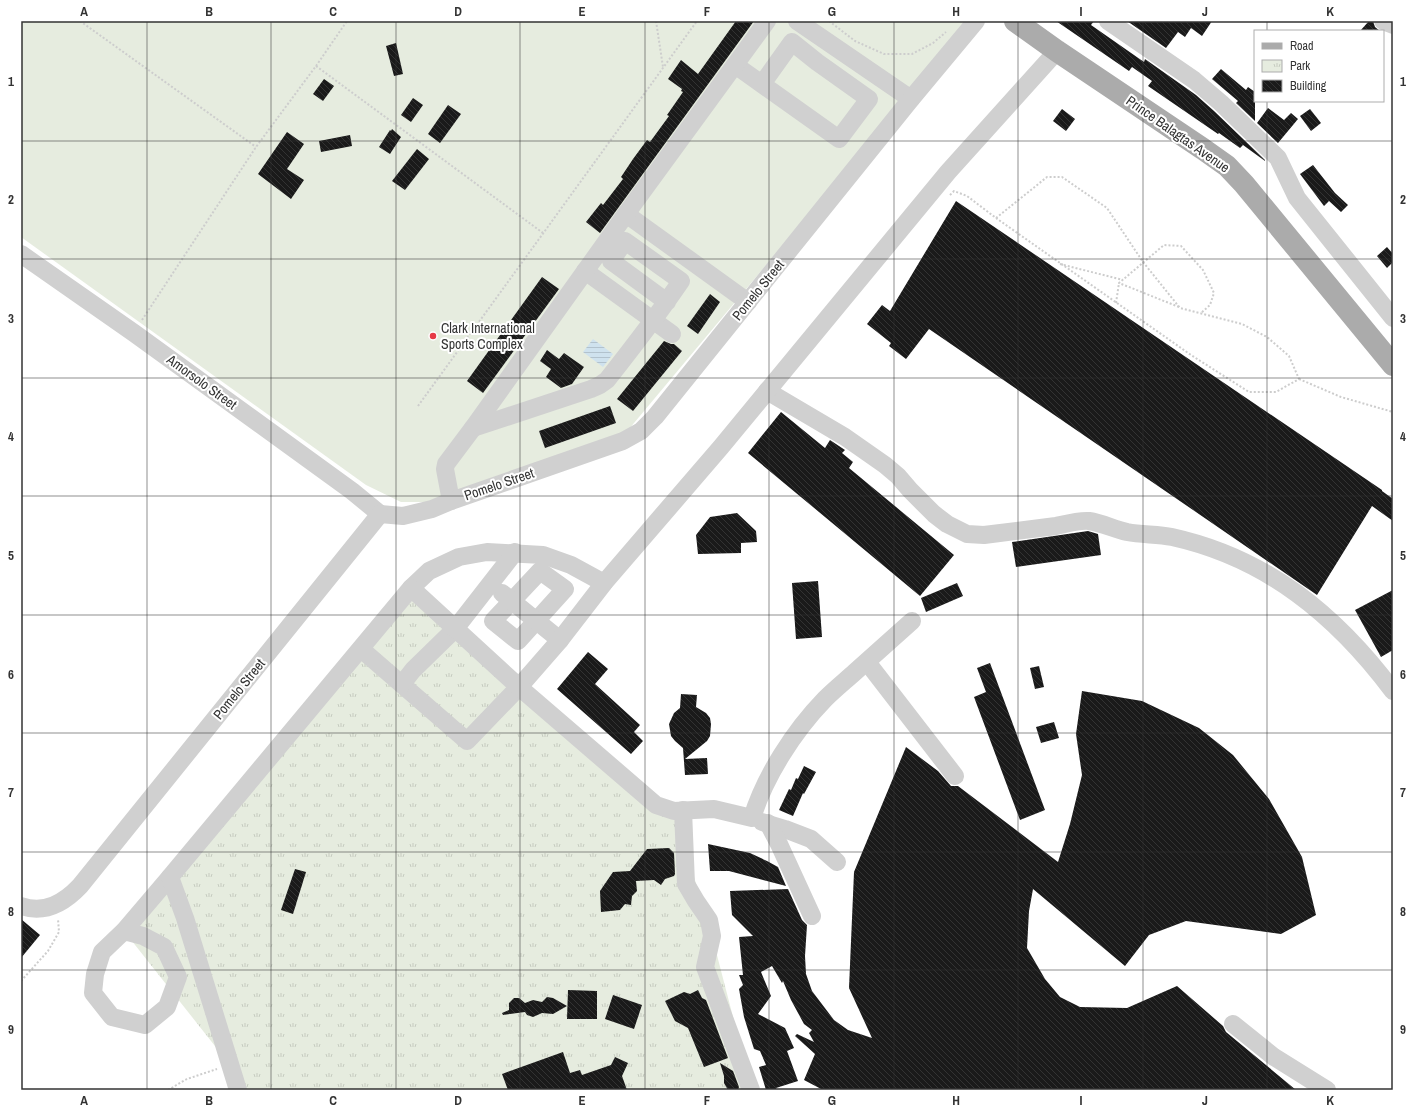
<svg xmlns="http://www.w3.org/2000/svg" width="1414" height="1111" font-family="'Archivo Narrow',sans-serif">
<defs>
<pattern id="park-tufts" width="24" height="20" patternUnits="userSpaceOnUse"><rect width="24" height="20" fill="#e6ecdf"/><path d="M3 7l-1-3M5 7V3M7 7l1-3M15 17l-1-3M17 17v-4M19 17l1-3" fill="none" stroke="#c6cbc0"/></pattern>
<pattern id="water-rules" width="6" height="5" patternUnits="userSpaceOnUse"><rect width="6" height="5" fill="#cfe2ee"/><path d="M0 2.5h6" fill="none" stroke="#b2c2cd"/></pattern>
<pattern id="building-back-hatch" width="6" height="6" patternUnits="userSpaceOnUse"><rect width="6" height="6" fill="#1a1a1a"/><path d="M-1 5l2 2M0 0l6 6M5-1l2 2" fill="none" stroke="#333"/></pattern>
</defs>
<rect width="100%" height="100%" fill="#fff"/>
<!-- grass -->
<path fill="#e6ecdf" d="M21,21H970L624,435L428,502H401L366,485L21,237Z"/>
<!-- park -->
<path fill="url(#park-tufts)" d="M411,588L674,811L712,936L752,1090H238L230,1065L124,931Z"/>
<!-- water -->
<path fill="url(#water-rules)" d="M593,339L613,354L603,367L583,352Z"/>
<!-- building -->
<g fill="url(#building-back-hatch)">
<path d="M736,21H754L600,233L586,222L601,203L603,205L623,179L621,177L633,159L647,140L650,142L669,116L667,115L683,92L681,91L682,89L668,79L681,60L698,74Z"/>
<path d="M1056,21H1094L1091,25L1144,62L1145,59L1196,95L1214,111L1265,160V161L1243,145L1240,148L1219,133L1218,134L1148,86L1152,81L1132,67L1129,71Z"/>
<path d="M1127,21H1212L1202,36L1191,28L1185,37L1178,32L1166,48Z"/>
<path d="M1369,21H1373L1375,27L1380,31H1360Z"/>
<path d="M396,43L403,74L394,76L386,46Z"/>
<path d="M1221,69L1246,90L1248,87L1255,92V121L1236,103L1238,101L1212,79Z"/>
<path d="M324,79L334,86L323,101L313,94Z"/>
<path d="M413,98L423,105L411,122L401,115Z"/>
<path d="M448,105L461,114L440,143L428,134Z"/>
<path d="M1268,108L1284,120L1291,113L1298,119L1278,143L1257,123Z"/>
<path d="M1062,109L1075,119L1066,131L1053,121Z"/>
<path d="M1310,109L1321,123L1311,131L1300,116Z"/>
<path d="M392,129L401,137L390,154L379,147L390,130L391,131Z"/>
<path d="M287,132L304,144L287,169L304,180L291,199L258,174Z"/>
<path d="M350,135L352,146L321,152L319,141Z"/>
<path d="M417,149L429,159L405,190L392,181Z"/>
<path d="M1313,165L1335,193L1348,205L1341,212L1329,201L1324,206L1300,174Z"/>
<path d="M956,201L1382,490V491L1393,499V521L1372,506L1317,595L929,329L906,359L889,346L891,343L867,324L882,305L890,311Z"/>
<path d="M1387,247L1393,254V262L1387,268L1377,256Z"/>
<path d="M542,277L559,289L483,393L467,381Z"/>
<path d="M710,294L720,302L698,334L687,326Z"/>
<path d="M664,341L671,344H674L682,351L633,411L617,399Z"/>
<path d="M547,350L559,359L564,353L584,367L572,384L561,388L546,377L551,369L540,361Z"/>
<path d="M610,406L616,423L545,448L539,431Z"/>
<path d="M781,412L825,448L830,440L845,450L842,453L853,462L849,468L954,555L920,596L748,453Z"/>
<path d="M737,513L756,531L757,542L741,543V553L698,554L696,535L710,517Z"/>
<path d="M1088,531L1098,534L1101,555L1016,567L1012,542Z"/>
<path d="M818,581L822,637L796,639L792,583Z"/>
<path d="M957,583L963,596L926,612L921,598Z"/>
<path d="M1393,590V650L1381,657L1355,610Z"/>
<path d="M588,652L608,669L595,684L640,725L634,732L643,741L631,754L557,689Z"/>
<path d="M990,663L1045,810L1020,820L974,697L986,692L977,668Z"/>
<path d="M1039,666L1044,687L1035,689L1030,668Z"/>
<path d="M1082,691L1142,701L1199,728L1233,755L1269,799L1302,857L1316,915L1281,934L1186,921L1149,935L1125,966L1033,889L1029,911L1027,948L1045,979L1060,997L1080,1007L1127,1008L1177,986L1223,1026L1226,1032L1296,1090H823L804,1080L815,1054L795,1036L797,1034L814,1042L809,1033L812,1030L804,1024L791,1000L783,981L782,983L772,966L761,972L771,996L758,1014L785,1028L794,1048L787,1051L798,1081L776,1088L777,1090H766L759,1067L766,1065L760,1051L754,1049L744,1017L739,989L743,985L739,975H743L739,937L753,936L732,915L730,891L788,889L802,920L807,925L805,956L806,974L812,991L834,1020L848,1030L872,1038L849,988L854,872L906,747L938,771L951,786H958L1058,862L1070,824L1082,775L1076,734Z"/>
<path d="M681,694L697,695L696,707L706,713L710,718L711,724L710,736L707,741L685,759L707,758L708,774L685,775L683,748L675,741L671,736L669,724L674,713L680,708Z"/>
<path d="M1054,722L1059,738L1041,743L1036,727Z"/>
<path d="M804,766L816,772L804,794L803,793L793,816L779,810L789,789L791,790L796,778L798,779Z"/>
<path d="M708,844L750,853L767,861L778,867L786,886L729,871H710Z"/>
<path d="M669,848L674,853L675,874L674,876L665,879L661,885L654,880L636,881L637,891L632,896L631,905L625,904L620,910L601,912L600,891L613,872L630,871L647,849Z"/>
<path d="M295,869L306,872L293,914L281,910Z"/>
<path d="M21,919L40,935L21,958Z"/>
<path d="M568,990L597,991V1019H567Z"/>
<path d="M698,990L702,998L706,1000L728,1058L704,1067L688,1028L675,1021L665,1001L684,992L690,994Z"/>
<path d="M613,995L642,1005L634,1029L605,1019Z"/>
<path d="M547,997L553,998L567,1006L553,1014L542,1013L533,1017L527,1015L525,1012L503,1015L502,1013L509,1010V1003L514,998H519L525,1003L533,1000L542,1002Z"/>
<path d="M563,1052L570,1073L580,1070L582,1075L611,1065L615,1057L628,1063L622,1076L627,1090H508L502,1074Z"/>
<path d="M720,1063L733,1071L739,1087L738,1090H728L724,1083V1076Z"/>
</g>
<g fill="none" stroke-linecap="round" stroke-linejoin="round">
<!-- path -->
<g stroke="#cdcdcd" stroke-width="2" stroke-dasharray="2 2" stroke-linecap="butt">
<path d="M80,21L256,147"/>
<path d="M656,21L663,67"/>
<path d="M829,21L855,41L884,54H912L933,43L946,32"/>
<path d="M316,66L543,233"/>
<path d="M950,195L954,191L967,196L996,218L1047,177H1062L1107,208L1143,262L1180,308L1242,324L1267,337L1289,356L1299,379L1276,392H1249L1191,355L996,218"/>
<path d="M1060,264L1123,280"/>
<path d="M1116,303L1119,283"/>
<path d="M1179,307L1119,283L1164,245L1181,246L1203,270L1214,293L1210,305L1201,313"/>
<path d="M142,320L256,147L316,66L347,21"/>
<path d="M1299,379L1341,397L1393,412"/>
<path d="M418,406L697,21"/>
<path d="M21,981L48,951L59,932L58,919"/>
<path d="M168,1090L187,1079L217,1069"/>
</g>
<!-- minor -->
<g stroke="#d0d0d0" stroke-width="18">
<path d="M797,21L911,99"/>
<path d="M1108,21L1194,80L1221,103L1278,158L1297,198L1393,318"/>
<path d="M1383,21L1393,25"/>
<path d="M735,65L839,139L869,99L817,62L792,42L762,84"/>
<path d="M626,214L748,302"/>
<path d="M21,254L134,333L352,491L380,514"/>
<path d="M585,271L672,334"/>
<path d="M767,391L845,437L885,465L898,476L910,490L934,514L947,524L967,534L984,535C1008,532 1032,529 1056,526C1065,524 1080,520 1089,521C1102,523 1114,529 1127,532C1142,535 1157,534 1172,537C1267,558 1336,615 1393,691"/>
<path d="M473,428L591,389L600,385L607,380C633,347 658,315 681,281L625,241L611,261L667,302"/>
<path d="M451,501L445,469L446,464L473,428L626,214L767,21"/>
<path d="M380,514L403,516L432,509L451,501L623,441L641,431L655,417L911,99L976,21"/>
<path d="M540,571L565,589L518,641L493,621Z"/>
<path d="M411,588L429,571L459,557L487,552L543,555L571,565L604,583"/>
<path d="M502,593L560,640"/>
<path d="M361,649L467,741L519,687L560,640L604,583L721,447L948,172L1057,51"/>
<path d="M867,662L955,776"/>
<path d="M402,684L413,670L455,629L515,552"/>
<path d="M683,810L686,884L696,901L709,920L712,936L705,967L751,1090"/>
<path d="M762,822L785,829L811,839L837,862"/>
<path d="M768,823L779,844L812,916"/>
<path d="M21,906C45,914 64,903 80,886L380,514"/>
<path d="M124,931L143,936L164,947L178,977L167,1007L145,1025L112,1017L93,993L95,974L102,952L124,931L170,877"/>
<path d="M1233,1024L1274,1057L1327,1090"/>
<path d="M238,1090L185,918L170,877L411,588L519,687L656,805L674,811L714,809L752,818C765,776 794,731 825,699C834,690 845,681 855,672C874,655 893,638 912,621"/>
</g>
<!-- major -->
<path stroke="#ababab" stroke-width="22" d="M1015,21L1057,51L1203,149L1227,166L1244,184L1393,365"/>
</g>
<!-- grid -->
<path fill="none" stroke="#333" stroke-width="1" stroke-opacity="0.55" d="M147,21V1090M271,21V1090M396,21V1090M520,21V1090M645,21V1090M769,21V1090M894,21V1090M1018,21V1090M1143,21V1090M1267,21V31M1267,101V1090M21,141H1393M21,259H1393M21,378H1393M21,496H1393M21,615H1393M21,733H1393M21,852H1393M21,970H1393"/>
<!-- markers -->
<circle fill="#e63946" stroke="#fff" stroke-width="1.5" cx="433" cy="336" r="4"/>
<g text-anchor="middle" stroke-width="4" stroke-linejoin="round" paint-order="stroke">
<!-- street labels -->
<g font-size="14" fill="#333" stroke="#fff">
<text transform="translate(1178 134) rotate(35)" y="5">Prince Balagtas Avenue</text>
<text transform="translate(758 290) rotate(-51)" y="5">Pomelo Street</text>
<text transform="translate(202 382) rotate(36)" y="5">Amorsolo Street</text>
<text transform="translate(499 484) rotate(-19)" y="5">Pomelo Street</text>
<text transform="translate(239 689) rotate(-51)" y="5">Pomelo Street</text>
</g>
<!-- poi labels -->
<g font-size="14" fill="#333" stroke="#fff" text-anchor="start">
<text x="441" y="333">Clark International<tspan x="441" dy="16">Sports Complex</tspan></text>
</g>
</g>
<!-- border -->
<rect width="1414" height="1111" fill="none" stroke="#ffffff" stroke-width="44"/>
<!-- legend -->
<rect x="1254" y="30" width="130" height="72" fill="#ffffff" stroke="#adadad"/>
<rect x="1262" y="43" width="20" height="6" fill="#ababab" stroke="#adadad"/>
<text x="1290" y="50" font-size="12" fill="#333333">Road</text>
<rect x="1262" y="60" width="20" height="12" fill="url(#park-tufts)" stroke="#adadad"/>
<text x="1290" y="70" font-size="12" fill="#333333">Park</text>
<rect x="1262" y="80" width="20" height="12" fill="url(#building-back-hatch)" stroke="#adadad"/>
<text x="1290" y="90" font-size="12" fill="#333333">Building</text>
<rect x="22" y="22" width="1370" height="1067" fill="none" stroke="#333" stroke-width="1.5"/>
<g font-size="13" text-anchor="middle" font-weight="bold" fill="#333">
<text x="84" y="16">A</text>
<text x="209" y="16">B</text>
<text x="333" y="16">C</text>
<text x="458" y="16">D</text>
<text x="582" y="16">E</text>
<text x="707" y="16">F</text>
<text x="832" y="16">G</text>
<text x="956" y="16">H</text>
<text x="1081" y="16">I</text>
<text x="1205" y="16">J</text>
<text x="1330" y="16">K</text>
<text x="11" y="86">1</text>
<text x="1403" y="86">1</text>
<text x="11" y="204">2</text>
<text x="1403" y="204">2</text>
<text x="11" y="323">3</text>
<text x="1403" y="323">3</text>
<text x="11" y="441">4</text>
<text x="1403" y="441">4</text>
<text x="11" y="560">5</text>
<text x="1403" y="560">5</text>
<text x="11" y="679">6</text>
<text x="1403" y="679">6</text>
<text x="11" y="797">7</text>
<text x="1403" y="797">7</text>
<text x="11" y="916">8</text>
<text x="1403" y="916">8</text>
<text x="11" y="1034">9</text>
<text x="1403" y="1034">9</text>
<text x="84" y="1105">A</text>
<text x="209" y="1105">B</text>
<text x="333" y="1105">C</text>
<text x="458" y="1105">D</text>
<text x="582" y="1105">E</text>
<text x="707" y="1105">F</text>
<text x="832" y="1105">G</text>
<text x="956" y="1105">H</text>
<text x="1081" y="1105">I</text>
<text x="1205" y="1105">J</text>
<text x="1330" y="1105">K</text>
</g>
</svg>
